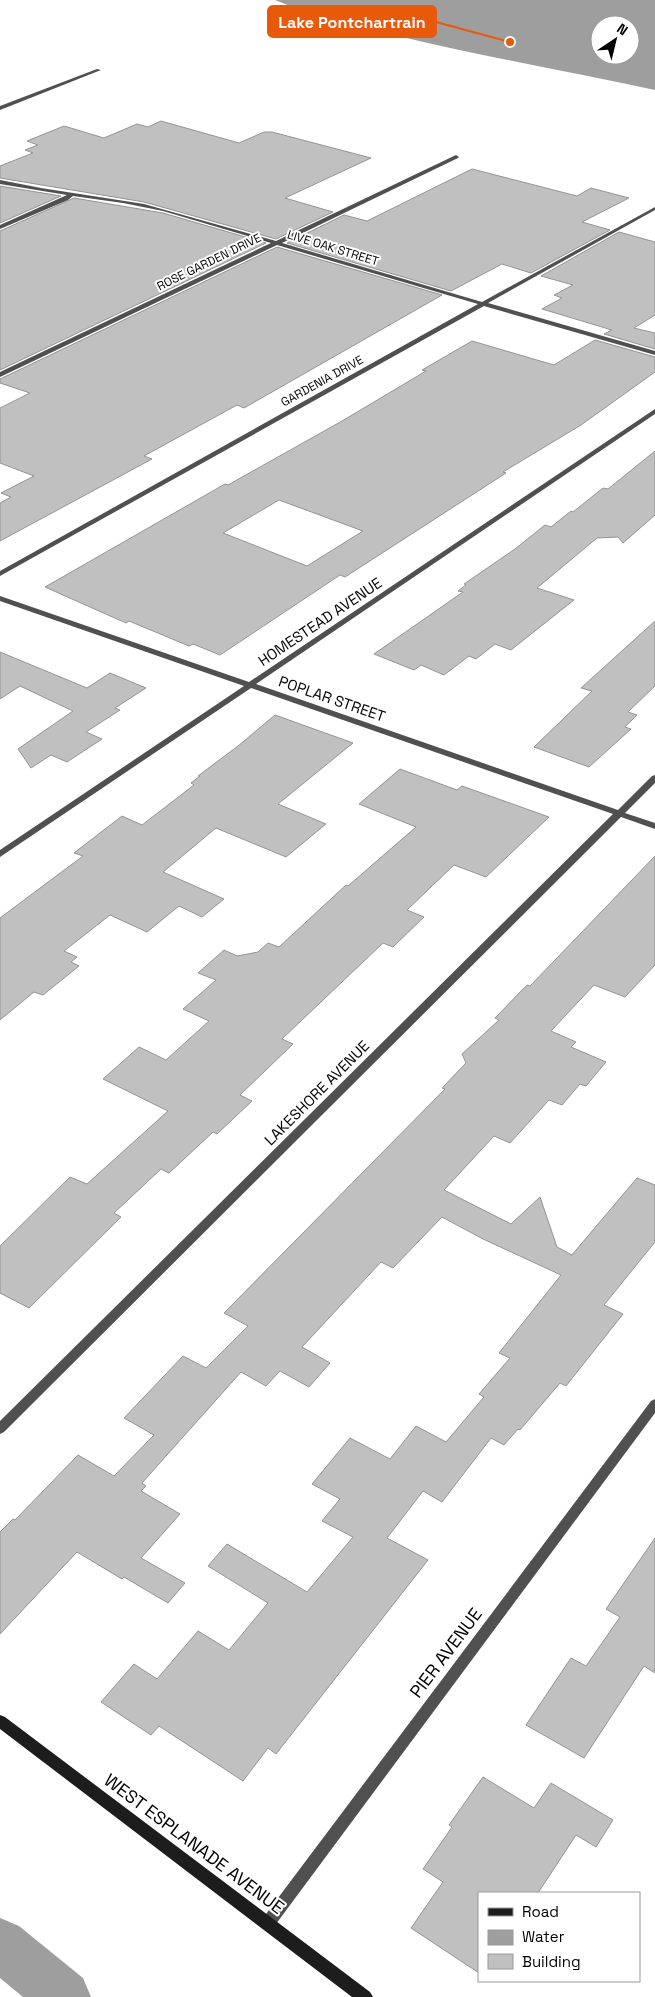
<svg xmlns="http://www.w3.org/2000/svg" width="655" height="1997" font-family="'Space Grotesk',sans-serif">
<rect width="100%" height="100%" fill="#fff"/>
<!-- water -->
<path fill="#9e9e9e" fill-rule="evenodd" d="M275,0H655V90C571,72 486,57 402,37C359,27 315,17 275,0ZM600,25H630V55H600Z"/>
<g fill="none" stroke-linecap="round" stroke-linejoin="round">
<!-- canal -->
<path fill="#9e9e9e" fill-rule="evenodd" d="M0,1918L19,1926L83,1978L91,1997H23L0,1978Z"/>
</g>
<!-- building -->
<g fill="#c0c0c0" stroke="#949494" fill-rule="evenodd">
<path d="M161,121L239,143L264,132H272L371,158L285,198L333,212L276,239L144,202L0,178V166L33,153L25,150L38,145L27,141L64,126L104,138L137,124L148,127Z"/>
<path d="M472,169L577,196L591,188L629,198L582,222L610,230L531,273L502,264L451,291L287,243L344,215L367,221Z"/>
<path d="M0,186L61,196L0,223Z"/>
<path d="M74,198L163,213L266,243L0,370V231Z"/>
<path d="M619,232L655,242V315L634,328L655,333V349L604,334L612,330L542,309L562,298L554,295L573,285L541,276Z"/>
<path d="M277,247L442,295L244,408L237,405L144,456L152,459L0,541V503L11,497L1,493L34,476L0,463V408L30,393L0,383V379Z"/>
<path d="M595,340L655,357V372L581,425L503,472L506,473L345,577L340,575L220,655L193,644L189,646L129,621L126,623L45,587L225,484L228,485L342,421L426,371L422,370L472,341L554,365ZM279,500L363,531L307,566L223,533Z"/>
<path d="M655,451V515L623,543L618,537L597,538L537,588L574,600L511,650L495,644L476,659L469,656L444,675L421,665L414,670L374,654L463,592L458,591L466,585L464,584L515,549L545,525L551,527L571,511L573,512L603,488L608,489Z"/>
<path d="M655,621V686L628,712L637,715L625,727L631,729L589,767L534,747L592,691L581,688Z"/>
<path d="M0,652L87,688L110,673L146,688L115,708L120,710L86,732L102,739L67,762L51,755L31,768L18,749L73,711L20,686L0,699Z"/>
<path d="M275,715L353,743L278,804L326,824L286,857L216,828L163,872L224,899L202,917L179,906L147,932L110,915L64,951L77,957L71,962L79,966L43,995L34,992L0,1020V918L83,856L74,853L122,816L142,825L194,785L191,783L200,776H198L238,746Z"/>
<path d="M400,769L457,790L462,786L549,817L486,877L454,865L407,910L424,917L393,947L383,943L282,1039L293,1044L240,1095L252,1101L217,1134L213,1132L169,1173L161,1169L114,1213L121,1217L29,1308L0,1293V1246L70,1177L87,1184L168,1111L103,1079L139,1047L166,1060L209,1021L183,1009L216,980L198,973L224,950L237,956L258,952L268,943L279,947L346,885L348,886L416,827L359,804Z"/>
<path d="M655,856V965L625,997L594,985L551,1031L576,1042L571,1047L606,1062L586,1086L580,1084L562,1105L549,1100L510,1143L494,1136L444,1190L511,1224L540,1197L557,1247L572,1255L571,1256L637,1178L655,1185V1242L604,1305L623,1314L566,1386L560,1383L520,1430L518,1429L504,1445L491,1438L442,1502L423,1491L387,1538L428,1560L276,1754L268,1748L243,1781L159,1726L151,1735L101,1702L134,1664L157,1679L198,1631L229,1650L268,1603L208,1566L227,1544L307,1592L353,1537L322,1521L340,1499L312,1484L350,1438L390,1459L416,1426L446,1442L484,1397L479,1394L510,1358L499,1353L561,1275L483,1239L442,1217L393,1268L381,1262L302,1347L330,1363L309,1387L280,1371L266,1386L241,1372L142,1483L146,1486L141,1491L180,1514L141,1558L185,1583L168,1603L124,1577L122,1579L77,1552L0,1634V1532L13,1519L15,1520L78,1455L114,1476L154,1435L124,1418L183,1356L206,1368L248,1326L224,1313L445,1089L442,1088L466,1063L462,1054L499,1020L495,1018L527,985L530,986Z"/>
<path d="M655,1538V1673L644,1666L584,1758L526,1725L571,1658L586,1666L620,1617L606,1609Z"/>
<path d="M483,1777L534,1808L551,1783L613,1820L596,1847L576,1835L538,1893H479V1973L411,1928L443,1882L423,1869L452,1827L449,1825Z"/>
</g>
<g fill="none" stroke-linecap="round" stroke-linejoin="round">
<!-- street -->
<g fill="#505050" fill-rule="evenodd">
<path d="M97,69L101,70L0,110V106Z"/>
<path d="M456,155L459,157L458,158L282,243L482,302L655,207V210L488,303L655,351V355L484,306L0,576V571L478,304L277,245L0,377V372L271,243L163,211L123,203L73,196L68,200L0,229V225L67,195L0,184V180L41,188L144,204L276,241Z"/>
<path d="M655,409V414L256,684L618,810L652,776L655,775V783L625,813L655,823V829L621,817L4,1432L0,1434V1421L613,814L251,688L0,857V850L244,686L0,601V596L249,682Z"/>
<path d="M655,1399V1413L273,1928L268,1930L263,1928L261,1923L263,1918L651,1401Z"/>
</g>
<!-- secondary -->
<path fill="#1d1d1d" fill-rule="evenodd" d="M0,1715L5,1717L370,1992L373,1997H352L0,1729Z"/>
</g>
<g text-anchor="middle" stroke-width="4" stroke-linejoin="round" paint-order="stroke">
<!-- far-street labels -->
<g font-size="12" fill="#000" stroke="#fff">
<text transform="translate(333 248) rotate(17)" y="4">LIVE OAK STREET</text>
<text transform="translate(209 262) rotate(-26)" y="4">ROSE GARDEN DRIVE</text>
<text transform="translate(322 381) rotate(-29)" y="4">GARDENIA DRIVE</text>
</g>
<!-- street labels -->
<g font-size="15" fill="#000" stroke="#fff">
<text transform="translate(320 622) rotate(-34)" y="5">HOMESTEAD AVENUE</text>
<text transform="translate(332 699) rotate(19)" y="5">POPLAR STREET</text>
<text transform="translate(317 1093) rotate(-45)" y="5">LAKESHORE AVENUE</text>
</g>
<!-- near-street labels -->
<g font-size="18" fill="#000" stroke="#fff">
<text transform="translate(446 1653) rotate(-53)" y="6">PIER AVENUE</text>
<text transform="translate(194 1844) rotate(37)" y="6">WEST ESPLANADE AVENUE</text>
</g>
</g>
<!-- callouts -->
<path fill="none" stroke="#e8590c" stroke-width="2" d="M510 42L436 22"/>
<circle fill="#e8590c" stroke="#fff" stroke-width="2" cx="510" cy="42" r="5"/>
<rect fill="#e8590c" stroke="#e8590c" stroke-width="2" x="268" y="6" width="168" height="31" rx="5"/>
<g font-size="16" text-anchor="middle" font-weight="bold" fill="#fff">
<text x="352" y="28">Lake Pontchartrain</text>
</g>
<!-- legend -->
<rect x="478" y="1892" width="162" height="90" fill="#ffffff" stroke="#999999"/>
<rect x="488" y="1908" width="25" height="8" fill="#1d1d1d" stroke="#999999"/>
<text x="522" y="1917" font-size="15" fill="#000000">Road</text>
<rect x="488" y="1930" width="25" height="15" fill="#9e9e9e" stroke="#999999"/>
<text x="522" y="1942" font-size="15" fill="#000000">Water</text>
<rect x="488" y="1954" width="25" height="15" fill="#c0c0c0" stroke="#999999"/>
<text x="522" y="1967" font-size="15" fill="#000000">Building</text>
<!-- north arrow -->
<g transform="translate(615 40) rotate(35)"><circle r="24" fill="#ffffff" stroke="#999999"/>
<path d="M0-4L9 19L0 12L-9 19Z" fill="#000000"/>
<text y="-8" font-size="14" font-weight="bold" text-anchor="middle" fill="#000000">N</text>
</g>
</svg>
